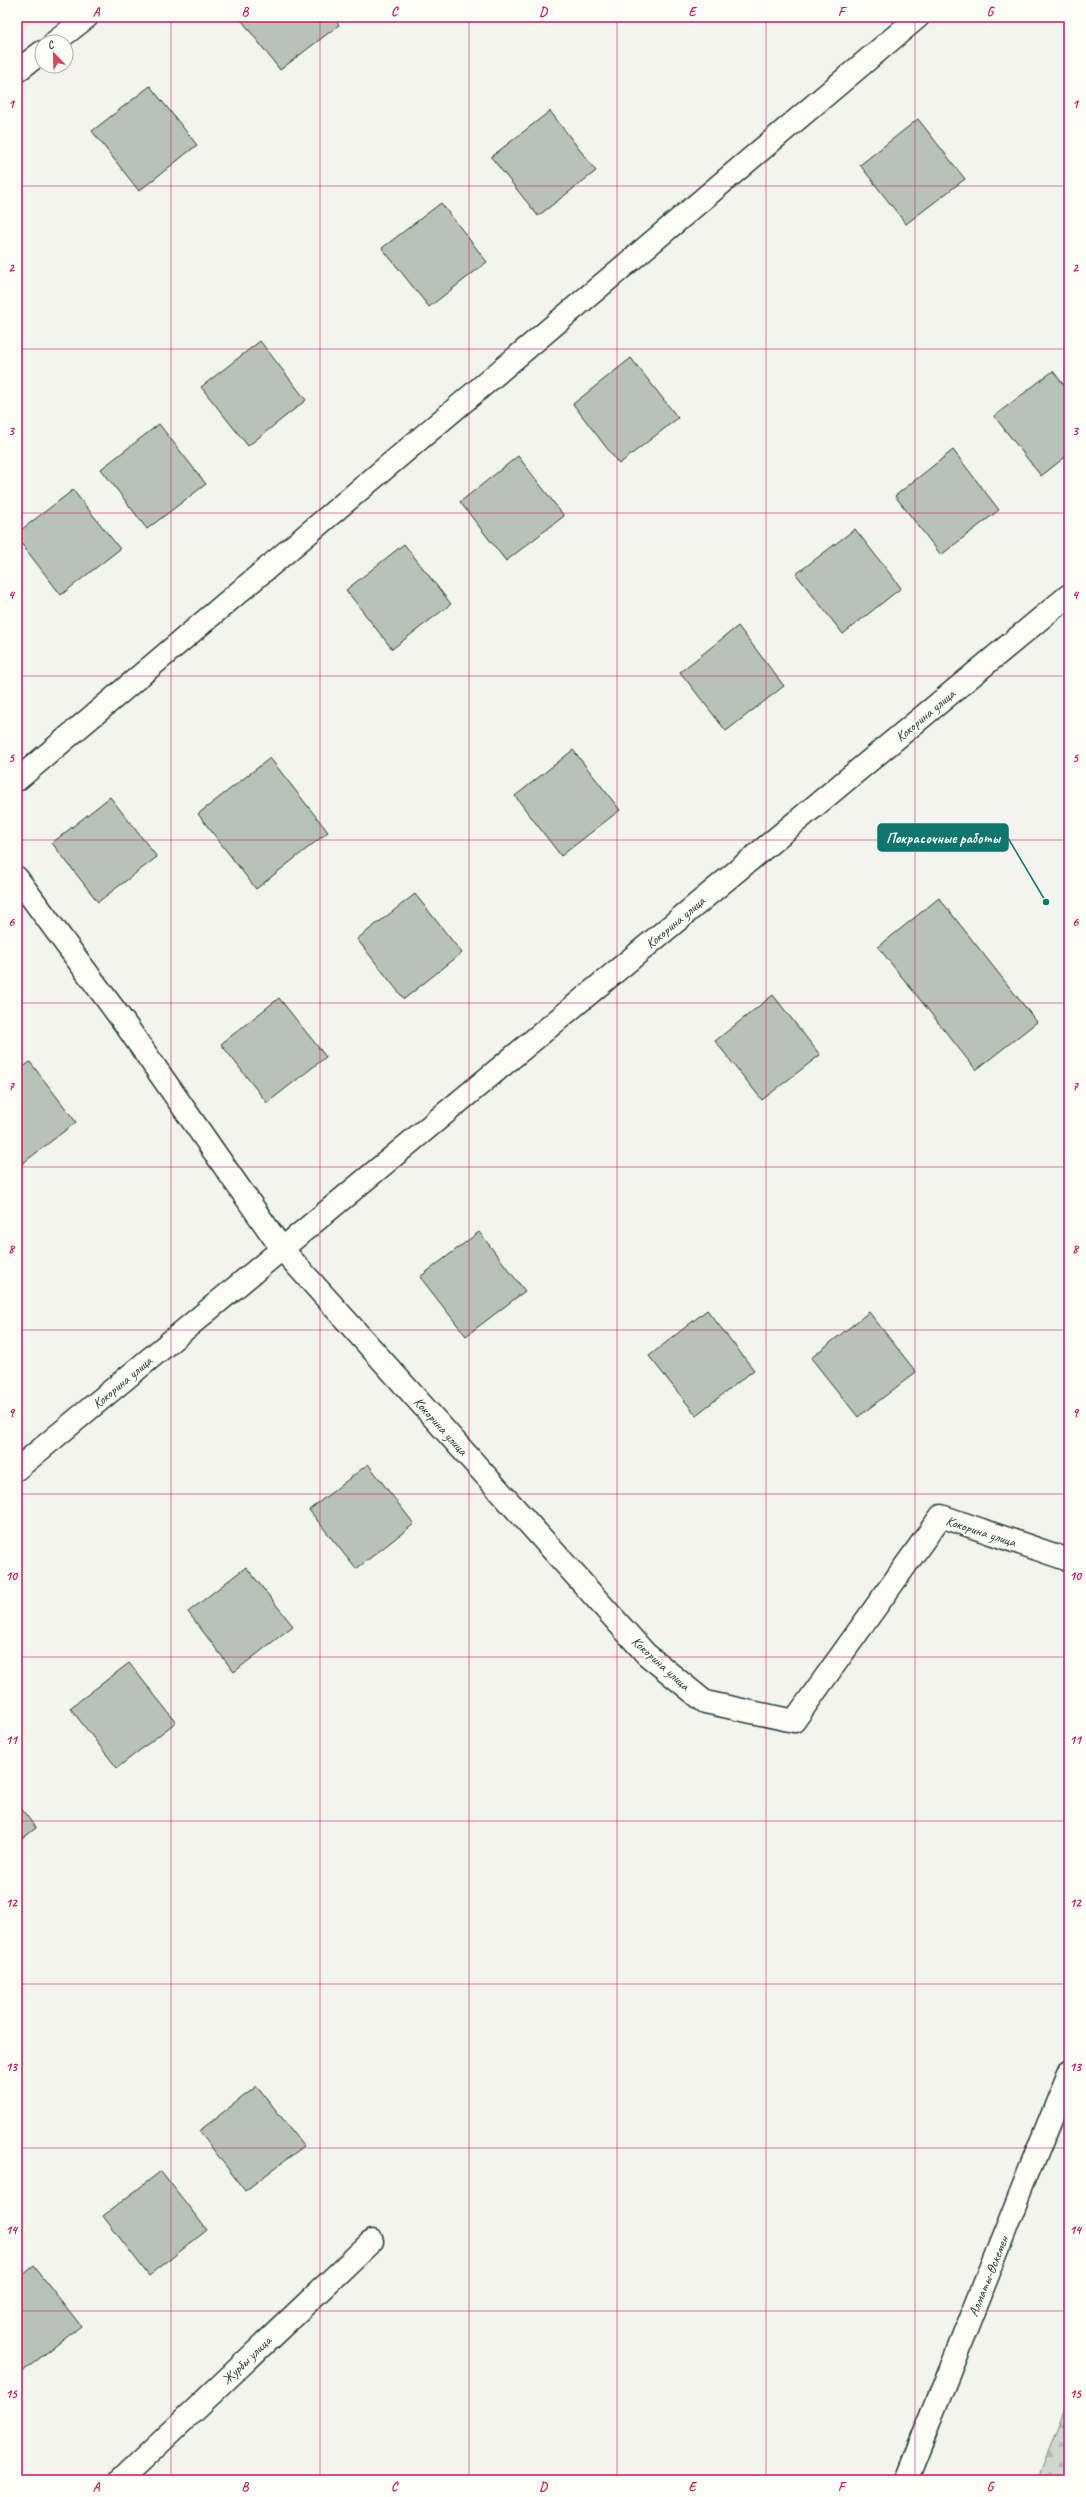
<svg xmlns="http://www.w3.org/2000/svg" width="1086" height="2497" font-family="Caveat,sans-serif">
<defs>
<pattern id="forest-firs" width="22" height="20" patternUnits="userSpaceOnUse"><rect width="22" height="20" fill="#d1d6d1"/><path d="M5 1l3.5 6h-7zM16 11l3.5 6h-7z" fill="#b3b9b4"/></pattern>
</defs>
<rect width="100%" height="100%" fill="#f4f4ef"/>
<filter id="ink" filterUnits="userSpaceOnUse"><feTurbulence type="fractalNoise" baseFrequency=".025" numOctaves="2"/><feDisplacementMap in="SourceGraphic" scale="8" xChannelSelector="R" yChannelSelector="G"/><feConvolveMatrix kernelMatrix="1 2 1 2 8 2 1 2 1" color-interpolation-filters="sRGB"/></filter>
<g filter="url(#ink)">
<!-- forest -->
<path fill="url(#forest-firs)" stroke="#788a82" d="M1069,2399V2480H1037Z"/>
<!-- building -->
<g fill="#b9c1bb" stroke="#1f3d34">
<path d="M239,17H333L339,25L280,70Z"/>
<path d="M150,86L197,145L139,191L92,131Z"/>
<path d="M550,111L596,171L538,216L491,157Z"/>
<path d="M918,119L965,179L906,224L860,165Z"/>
<path d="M441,203L487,262L429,307L382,248Z"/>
<path d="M260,341L306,400L248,446L201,387Z"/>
<path d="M631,358L678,418L619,464L573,404Z"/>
<path d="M1053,371L1069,392V454L1041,476L994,416Z"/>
<path d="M159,424L206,484L147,529L101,469Z"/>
<path d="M953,450L999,510L941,555L895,496Z"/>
<path d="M518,456L564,516L506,561L460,502Z"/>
<path d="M73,490L120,549L61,595L17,538V533Z"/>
<path d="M855,529L901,588L843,634L796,574Z"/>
<path d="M404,544L451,604L392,649L346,590Z"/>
<path d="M738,626L784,686L726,731L680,672Z"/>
<path d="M573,750L620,810L561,856L515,796Z"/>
<path d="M270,758L328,832L256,889L198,814Z"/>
<path d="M110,797L157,857L98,902L52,843Z"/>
<path d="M415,894L462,953L404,999L357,939Z"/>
<path d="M939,898L1037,1022L976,1070L878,947Z"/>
<path d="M773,995L820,1055L762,1100L715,1041Z"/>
<path d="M279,998L326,1057L267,1103L221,1044Z"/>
<path d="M30,1062L76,1122L18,1167L17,1072Z"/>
<path d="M479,1232L525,1291L466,1336L420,1277Z"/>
<path d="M707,1310L754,1370L696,1415L649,1356Z"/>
<path d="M869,1312L916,1372L858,1417L811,1358Z"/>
<path d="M368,1464L414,1524L356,1569L309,1510Z"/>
<path d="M246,1567L293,1626L234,1672L188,1612Z"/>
<path d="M129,1663L176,1722L117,1768L70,1708Z"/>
<path d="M17,1803L36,1828L17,1843Z"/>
<path d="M257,2086L304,2146L245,2191L199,2131Z"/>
<path d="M161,2171L207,2230L149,2276L103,2216Z"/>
<path d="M34,2266L81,2326L22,2372L17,2365V2280Z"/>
</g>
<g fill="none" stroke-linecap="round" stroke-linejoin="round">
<defs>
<g id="minor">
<path d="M55,42L87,17"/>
<path d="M17,71L42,52"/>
<path d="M17,780L918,17"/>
<path d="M17,878L125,1024L282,1249L646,1654L705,1702L794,1721L941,1516L1069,1560"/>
<path d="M17,1469L1069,595"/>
<path d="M121,2480L372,2241"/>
</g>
<path id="trunk" d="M906,2480L1069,2072"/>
</defs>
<!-- minor casing -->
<use href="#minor" stroke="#1f3d34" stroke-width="25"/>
<!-- trunk casing -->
<use href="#trunk" stroke="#1f3d34" stroke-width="25"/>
<!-- minor -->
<use href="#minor" stroke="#fdfcf7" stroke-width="22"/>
<!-- trunk -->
<use href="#trunk" stroke="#fdfcf7" stroke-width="22"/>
</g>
</g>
<!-- grid -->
<path fill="none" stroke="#c2185b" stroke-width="1" stroke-opacity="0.55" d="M171,17V2480M320,17V2480M469,17V2480M617,17V2480M766,17V2480M915,17V2480M17,186H1069M17,349H1069M17,513H1069M17,676H1069M17,840H1069M17,1003H1069M17,1167H1069M17,1330H1069M17,1494H1069M17,1657H1069M17,1821H1069M17,1984H1069M17,2148H1069M17,2311H1069"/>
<g text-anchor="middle" stroke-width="4" stroke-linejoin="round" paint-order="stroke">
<!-- street labels -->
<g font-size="14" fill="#1f3d34" stroke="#fdfcf7">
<text transform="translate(925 715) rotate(-40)" y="5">Кокорина улица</text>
<text transform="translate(675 922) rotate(-40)" y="5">Кокорина улица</text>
<text transform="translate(122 1382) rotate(-40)" y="5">Кокорина улица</text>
<text transform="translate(441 1426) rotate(48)" y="5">Кокорина улица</text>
<text transform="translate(981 1531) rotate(18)" y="5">Кокорина улица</text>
<text transform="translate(661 1663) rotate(42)" y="5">Кокорина улица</text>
<text transform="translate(988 2276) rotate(-68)" y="5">Алматы-Өскемен</text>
<text transform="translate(246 2360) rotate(-44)" y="5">Журбы улица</text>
</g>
</g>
<!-- callouts -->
<path fill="none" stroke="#0f766e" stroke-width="1.5" d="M1046 902L1008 838"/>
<circle fill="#0f766e" stroke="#fdfcf7" stroke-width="1.5" cx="1046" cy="902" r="4"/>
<rect fill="#0f766e" stroke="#0f766e" stroke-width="1.5" x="878" y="824" width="130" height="27" rx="4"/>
<g font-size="15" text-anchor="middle" font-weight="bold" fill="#fff">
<text x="943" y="843">Покрасочные работы</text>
</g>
<!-- margin -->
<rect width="1086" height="2497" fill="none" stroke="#fdfcf7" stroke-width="44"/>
<!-- north arrow -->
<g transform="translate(54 54) rotate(337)"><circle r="19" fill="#fdfcf7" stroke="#a4b0a9"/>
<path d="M0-3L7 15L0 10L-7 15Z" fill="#d1495b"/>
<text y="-6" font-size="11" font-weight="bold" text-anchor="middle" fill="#1f3d34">С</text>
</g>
<rect x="22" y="22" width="1042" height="2453" fill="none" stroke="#c2185b" stroke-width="1.5"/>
<g font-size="13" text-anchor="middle" font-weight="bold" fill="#c2185b">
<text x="96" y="16">A</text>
<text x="245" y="16">B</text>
<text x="394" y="16">C</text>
<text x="543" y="16">D</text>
<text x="692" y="16">E</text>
<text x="841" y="16">F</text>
<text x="990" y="16">G</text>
<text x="11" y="108">1</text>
<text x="1075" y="108">1</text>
<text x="11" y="272">2</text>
<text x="1075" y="272">2</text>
<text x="11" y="435">3</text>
<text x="1075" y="435">3</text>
<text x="11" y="599">4</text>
<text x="1075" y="599">4</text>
<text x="11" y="762">5</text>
<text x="1075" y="762">5</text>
<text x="11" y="926">6</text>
<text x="1075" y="926">6</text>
<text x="11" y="1090">7</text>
<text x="1075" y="1090">7</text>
<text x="11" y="1253">8</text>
<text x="1075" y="1253">8</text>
<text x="11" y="1417">9</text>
<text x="1075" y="1417">9</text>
<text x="11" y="1580">10</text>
<text x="1075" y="1580">10</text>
<text x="11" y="1744">11</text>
<text x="1075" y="1744">11</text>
<text x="11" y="1907">12</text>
<text x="1075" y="1907">12</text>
<text x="11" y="2071">13</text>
<text x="1075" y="2071">13</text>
<text x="11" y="2234">14</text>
<text x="1075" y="2234">14</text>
<text x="11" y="2398">15</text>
<text x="1075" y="2398">15</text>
<text x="96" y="2491">A</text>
<text x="245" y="2491">B</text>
<text x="394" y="2491">C</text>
<text x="543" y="2491">D</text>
<text x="692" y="2491">E</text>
<text x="841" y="2491">F</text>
<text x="990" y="2491">G</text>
</g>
</svg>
